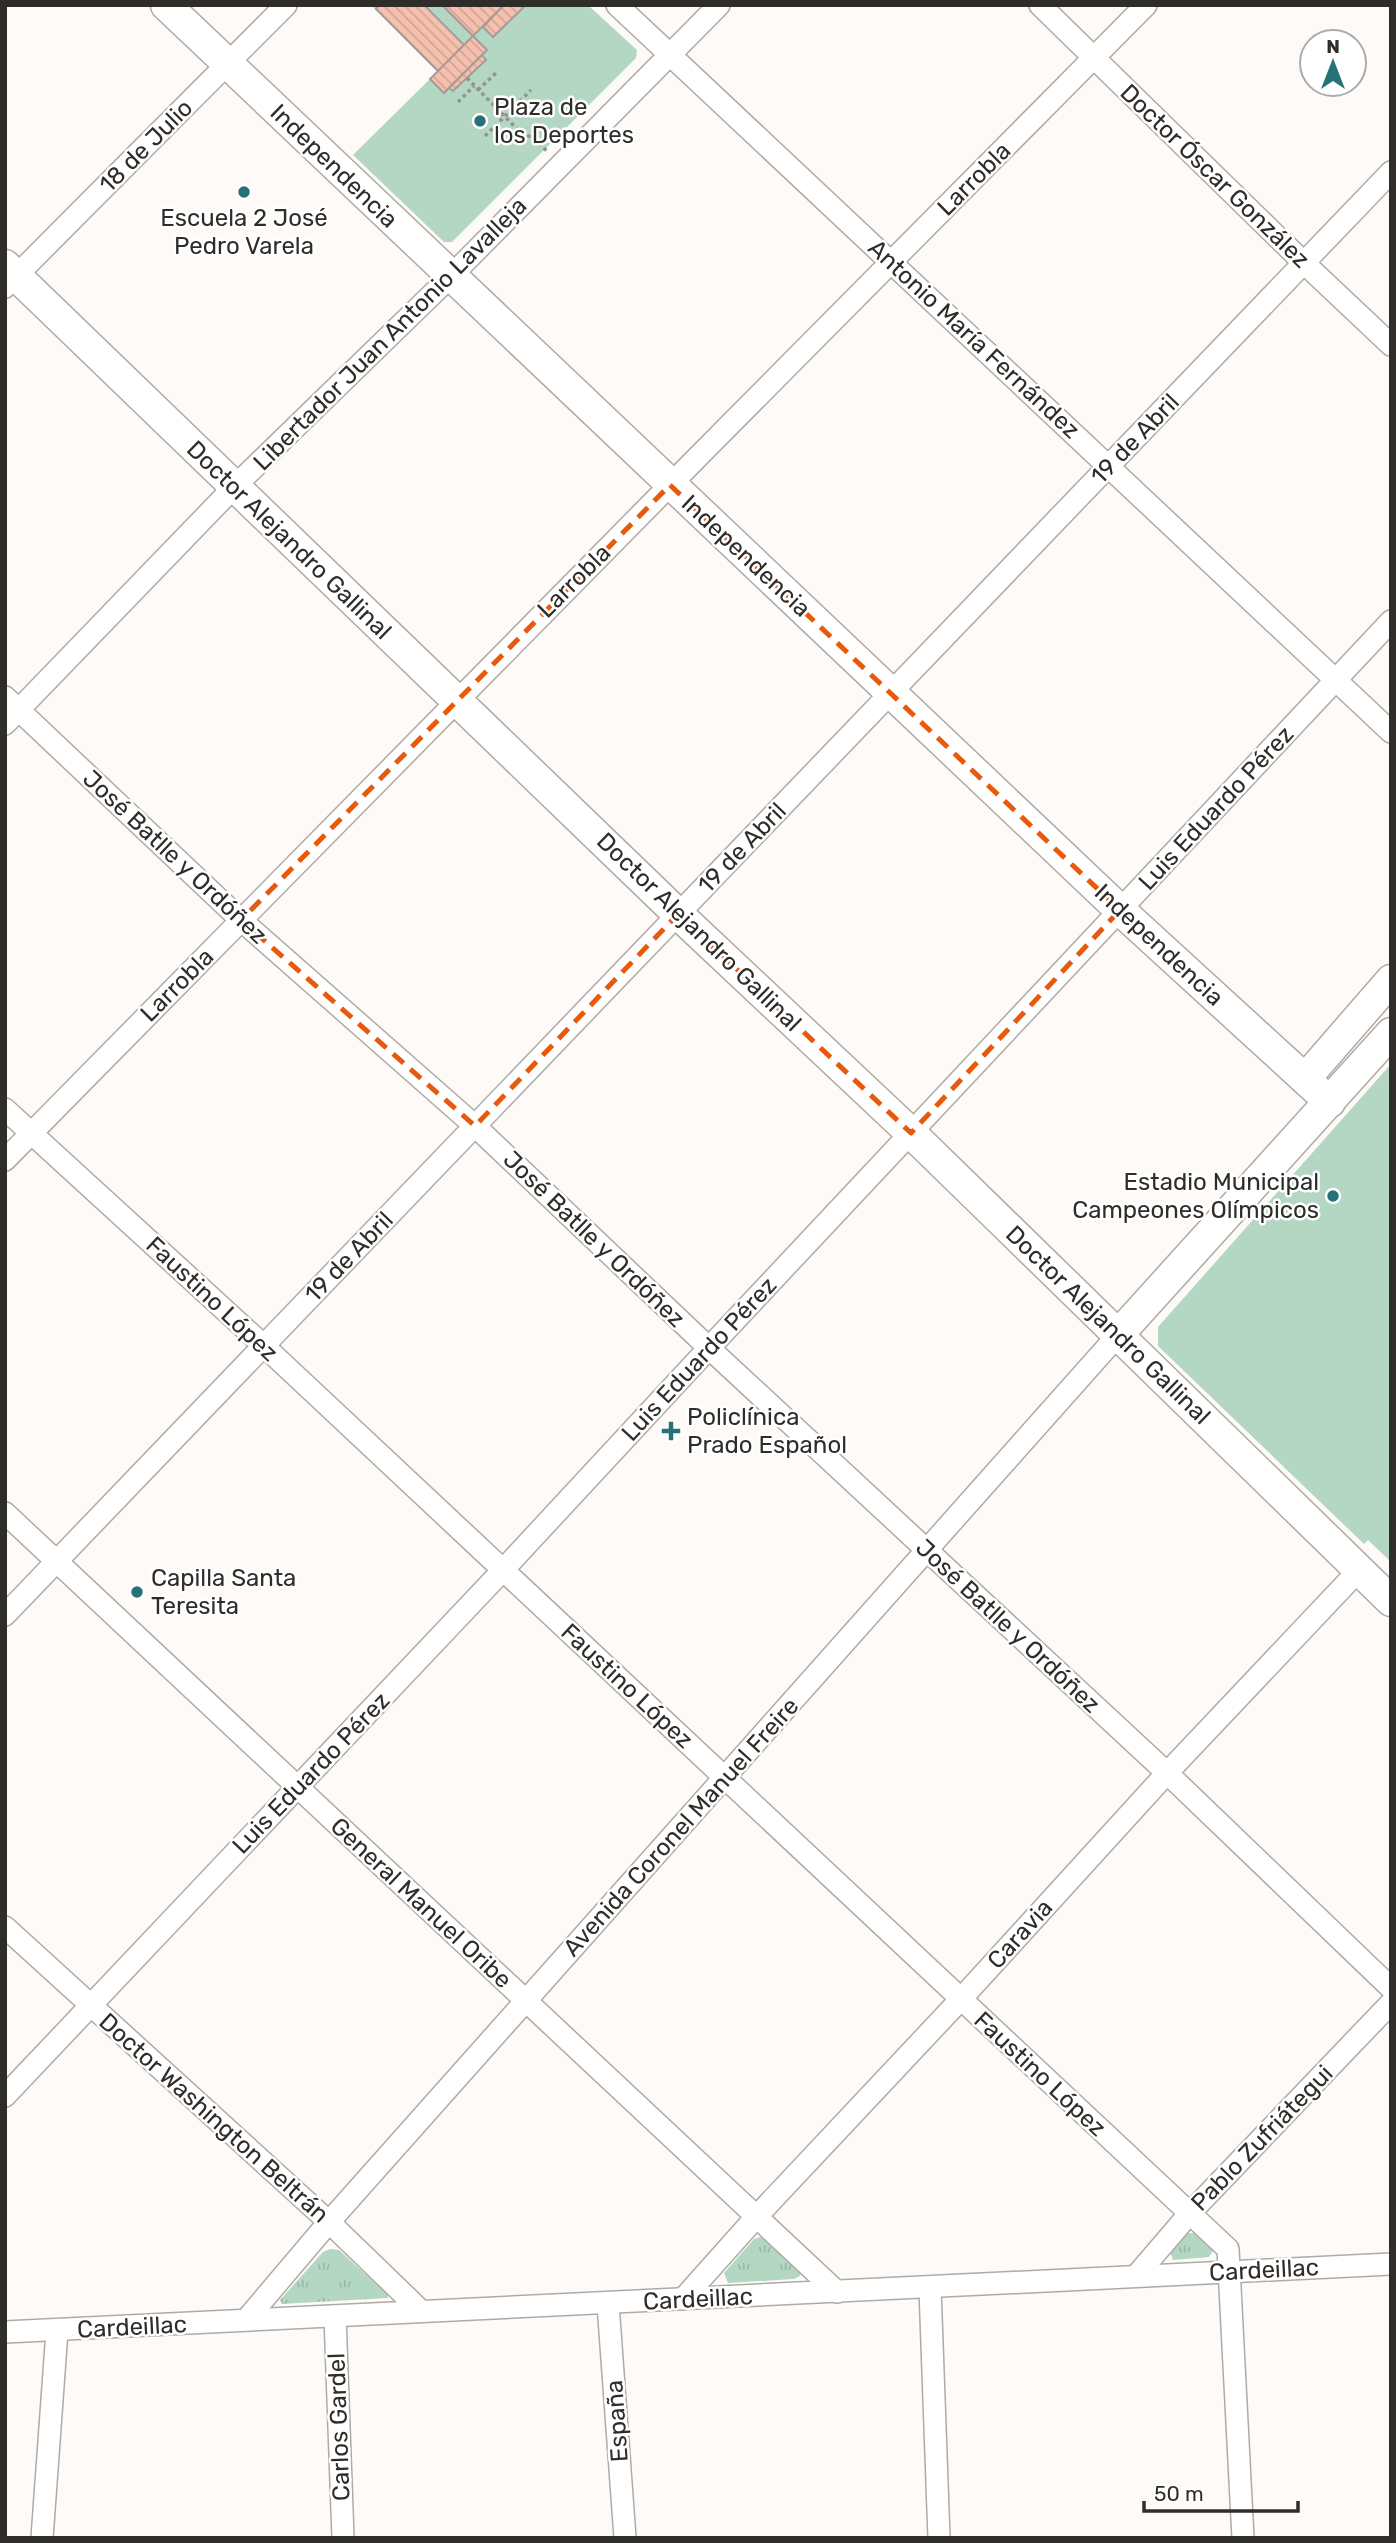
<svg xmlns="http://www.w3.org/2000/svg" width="1396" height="2543" font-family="Rubik,sans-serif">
<defs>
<pattern id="grass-tufts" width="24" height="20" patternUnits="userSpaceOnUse" patternTransform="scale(1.75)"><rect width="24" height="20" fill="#b3d7c3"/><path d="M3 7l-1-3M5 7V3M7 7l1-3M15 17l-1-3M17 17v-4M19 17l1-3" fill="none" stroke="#9ab9a8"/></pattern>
<pattern id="building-back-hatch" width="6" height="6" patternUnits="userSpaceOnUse" patternTransform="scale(1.75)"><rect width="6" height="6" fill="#f6c0ae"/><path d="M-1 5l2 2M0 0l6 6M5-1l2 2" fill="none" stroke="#d3a596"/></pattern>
</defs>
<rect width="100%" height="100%" fill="#fefaf7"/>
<!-- grass -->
<g fill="url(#grass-tufts)">
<path d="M1188,2233H1195L1214,2249L1209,2257L1173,2260L1170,2252Z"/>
<path d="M760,2237L765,2239L801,2269L800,2276L794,2279L728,2283L724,2273L754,2239Z"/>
<path d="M330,2249L339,2250L388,2295V2298L282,2304L280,2300L323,2252Z"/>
</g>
<!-- park -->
<g fill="#b3d7c3">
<path d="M371,5H588L637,50L636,58L452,242H444L353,155L438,71Z"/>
<path d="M1391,1064V1562L1368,1540L1364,1544L1158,1346V1327Z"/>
</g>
<!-- building -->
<g fill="url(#building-back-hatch)" stroke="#a59c9a" stroke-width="2">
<path d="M379,5H424L464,45L438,71L376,9Z"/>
<path d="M442,5H504L473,36Z"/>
<path d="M504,5H526L493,37L483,27Z"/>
<path d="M473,36L487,50L444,93L430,79Z"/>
<path d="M482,55L486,60L453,91L449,88Z"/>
</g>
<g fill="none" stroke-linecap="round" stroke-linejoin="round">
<defs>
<g id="street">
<path d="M617,5L1391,732"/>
<path d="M1040,5L1303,262L1391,345"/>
<path d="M5,287L286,5"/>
<path d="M5,697L241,920L475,1126L709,1348L1167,1773L1391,1988"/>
<path d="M5,724L234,487L451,276L719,5"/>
<path d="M5,1109L264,1346L1228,2249L1243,2538"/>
<path d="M5,1160L670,485L1146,5"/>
<path d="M5,1513L837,2292"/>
<path d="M5,1615L1391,172"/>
<path d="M5,1927L329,2222L421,2311"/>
<path d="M5,2096L503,1570L709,1348L1391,621"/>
<path d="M1136,2276L1190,2213L1391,2003"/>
<path d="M930,2288L939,2538"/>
<path d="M683,2299L757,2216L960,2000L1167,1773L1359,1570"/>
<path d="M608,2304L625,2538"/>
<path d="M335,2316L343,2538"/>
<path d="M246,2320L329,2222L1118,1335"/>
<path d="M5,2332L1391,2264"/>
<path d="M42,2538L57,2331"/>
</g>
<g id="secondary">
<path d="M166,5L1120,910L1330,1102"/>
<path d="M5,265L678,914L911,1133L1391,1601"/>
<path d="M1305,1079L1391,980"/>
<path d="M1118,1335L1391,1033"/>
</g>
</defs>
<!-- street casing -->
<use href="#street" stroke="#b0aaa5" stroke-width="24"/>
<!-- secondary casing -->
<use href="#secondary" stroke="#b0aaa5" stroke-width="33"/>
<!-- path -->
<g stroke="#95928f" stroke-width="3.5" stroke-dasharray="3.5 3.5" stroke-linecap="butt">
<path d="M467,78L522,134L532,137L547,151"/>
<path d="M478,90L498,71"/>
<path d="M458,102L474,86"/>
<path d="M485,136L531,90"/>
</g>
<!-- street -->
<use href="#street" stroke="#fff" stroke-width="21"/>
<!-- secondary -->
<use href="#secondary" stroke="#fff" stroke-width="30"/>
</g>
<!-- marked area -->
<path fill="none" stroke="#e8590c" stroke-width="5" stroke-dasharray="14 9" stroke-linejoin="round" d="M670,485L1120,910L911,1133L678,914L475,1126L241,920Z"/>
<!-- markers -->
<g fill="#277179" stroke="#fff" stroke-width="2.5">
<circle cx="480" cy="121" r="7"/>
<circle cx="244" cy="192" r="7"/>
<circle cx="1333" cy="1196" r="7"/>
<path d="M667.5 1420.5h7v7h7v7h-7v7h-7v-7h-7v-7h7z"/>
<circle cx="137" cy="1592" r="7"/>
</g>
<g text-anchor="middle" stroke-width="5" stroke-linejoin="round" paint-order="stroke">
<!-- poi labels -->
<g font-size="24" fill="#2f2d2a" stroke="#fff" text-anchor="start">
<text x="494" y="115">Plaza de<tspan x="494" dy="28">los Deportes</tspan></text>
<text x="244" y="226" text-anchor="middle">Escuela 2 José<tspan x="244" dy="28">Pedro Varela</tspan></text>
<text x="1319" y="1190" text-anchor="end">Estadio Municipal<tspan x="1319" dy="28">Campeones Olímpicos</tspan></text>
<text x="687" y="1425">Policlínica<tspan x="687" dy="28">Prado Español</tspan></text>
<text x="151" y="1586">Capilla Santa<tspan x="151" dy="28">Teresita</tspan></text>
</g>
<!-- street labels -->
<g font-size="24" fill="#2f2d2a" stroke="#fff">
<text transform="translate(146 146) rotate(-45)" y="8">18 de Julio</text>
<text transform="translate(334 166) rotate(44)" y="8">Independencia</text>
<text transform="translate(1215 176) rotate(44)" y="8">Doctor Óscar González</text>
<text transform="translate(974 179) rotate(-45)" y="8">Larrobla</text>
<text transform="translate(390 334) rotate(-45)" y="8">Libertador Juan Antonio Lavalleja</text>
<text transform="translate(974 339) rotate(43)" y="8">Antonio María Fernández</text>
<text transform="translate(1135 439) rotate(-46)" y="8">19 de Abril</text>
<text transform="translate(289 540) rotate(44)" y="8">Doctor Alejandro Gallinal</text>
<text transform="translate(746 556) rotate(43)" y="8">Independencia</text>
<text transform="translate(574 581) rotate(-45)" y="8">Larrobla</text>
<text transform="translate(1216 808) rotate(-47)" y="8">Luis Eduardo Pérez</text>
<text transform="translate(742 848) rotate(-46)" y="8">19 de Abril</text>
<text transform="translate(175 857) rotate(43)" y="8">José Batlle y Ordóñez</text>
<text transform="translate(699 932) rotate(44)" y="8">Doctor Alejandro Gallinal</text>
<text transform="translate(1159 945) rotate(43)" y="8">Independencia</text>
<text transform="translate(177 985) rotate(-45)" y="8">Larrobla</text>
<text transform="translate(594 1239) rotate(44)" y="8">José Batlle y Ordóñez</text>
<text transform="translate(349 1257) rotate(-46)" y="8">19 de Abril</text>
<text transform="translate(212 1299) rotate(43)" y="8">Faustino López</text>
<text transform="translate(1108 1325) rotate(44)" y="8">Doctor Alejandro Gallinal</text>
<text transform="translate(699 1359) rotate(-47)" y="8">Luis Eduardo Pérez</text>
<text transform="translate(1008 1626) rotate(43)" y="8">José Batlle y Ordóñez</text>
<text transform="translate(627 1686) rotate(43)" y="8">Faustino López</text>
<text transform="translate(311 1773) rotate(-46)" y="8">Luis Eduardo Pérez</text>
<text transform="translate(681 1827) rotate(-48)" y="8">Avenida Coronel Manuel Freire</text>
<text transform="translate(421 1903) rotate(43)" y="8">General Manuel Oribe</text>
<text transform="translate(1020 1934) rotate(-48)" y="8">Caravia</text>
<text transform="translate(1040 2074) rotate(43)" y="8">Faustino López</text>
<text transform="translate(214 2118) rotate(42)" y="8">Doctor Washington Beltrán</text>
<text transform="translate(1262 2138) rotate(-46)" y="8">Pablo Zufriátegui</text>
<text transform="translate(1264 2270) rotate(-3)" y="8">Cardeillac</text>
<text transform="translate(698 2299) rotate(-3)" y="8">Cardeillac</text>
<text transform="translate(132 2327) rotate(-3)" y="8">Cardeillac</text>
<text transform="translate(617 2421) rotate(-94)" y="8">España</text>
<text transform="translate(339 2427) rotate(-92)" y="8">Carlos Gardel</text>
</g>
</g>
<!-- border -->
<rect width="1396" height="2543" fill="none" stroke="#2f2d2a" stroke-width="14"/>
<!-- north arrow -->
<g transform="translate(1333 63)"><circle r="33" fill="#ffffff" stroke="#acabaa" stroke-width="2"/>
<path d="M0-5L12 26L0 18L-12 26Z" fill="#277179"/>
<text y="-10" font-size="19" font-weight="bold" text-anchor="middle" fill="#2f2d2a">N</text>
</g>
<!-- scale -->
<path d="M1144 2501v10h154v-10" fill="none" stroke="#2f2d2a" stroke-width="3.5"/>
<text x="1154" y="2501" font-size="21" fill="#2f2d2a" stroke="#ffffff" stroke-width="5" paint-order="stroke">50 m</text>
</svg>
